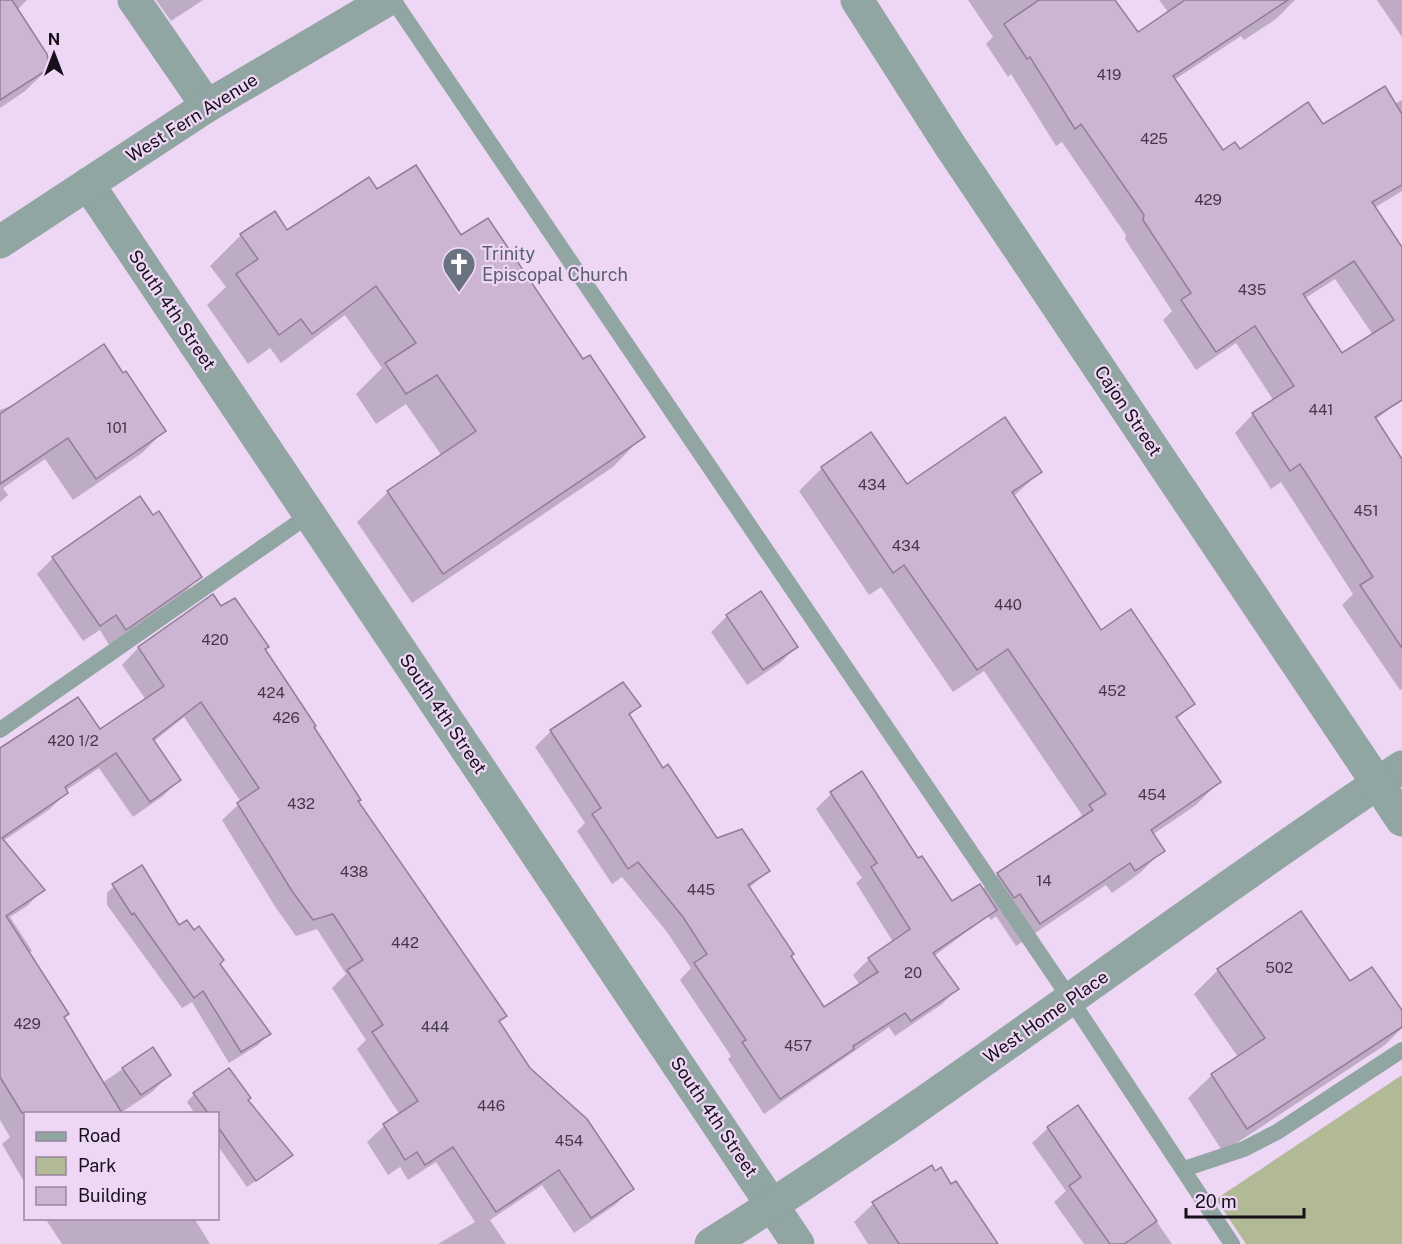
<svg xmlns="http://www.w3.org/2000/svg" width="1402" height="1244" font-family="'Public Sans',sans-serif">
<rect width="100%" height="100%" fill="#eed7f5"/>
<!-- green -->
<path fill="#b1b997" d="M1402,1075V1244H1246L1216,1199Z"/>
<!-- shadow -->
<g fill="#0003" fill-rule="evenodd">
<path d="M0,0H27L17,10L49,68L25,91L0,108Z"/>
<path d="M156,0H203L171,21Z"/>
<path d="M968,0H1113L1137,34L1169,13L1159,0H1295L1276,19L1244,40L1241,36L1174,80L1223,153L1239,151L1394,104L1402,100V191L1374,208L1402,251V399L1375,420L1402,462V689L1400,690L1342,605L1353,594L1281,482L1271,489L1235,433L1253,414L1274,401L1236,343L1196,370L1163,320L1172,311L1125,239L1126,235L1062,142L1056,146L1011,74L1008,77L986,44L993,37ZM1335,279L1373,335L1342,355L1304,299Z"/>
<path d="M1377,0H1402V37Z"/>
<path d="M376,191L461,237L583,361L643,436L613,467L412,603L357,522L388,492L442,456L406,404L376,424L356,394L382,368L345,315L281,363L270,348L248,364L207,305L226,287L210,266L241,235L274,213L287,232Z"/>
<path d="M34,397L164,431L142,453L73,500L45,459L3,488L8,495L0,502V410Z"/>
<path d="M871,434L906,486L1040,472L1013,497L1101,632L1193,704L1176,720L1219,782L1196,805L1152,835L1163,850L1140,873L1112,893L1106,885L1016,946L996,916L991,920L988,916L934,956L957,989L942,1004L895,1036L889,1027L764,1114L728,1059L731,1056L680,980L691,968L667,932L622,877L612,884L577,831L585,823L535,747L551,731L639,706L628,717L662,770L716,840L768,871L748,889L824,1009L860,985L853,975L869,959L893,942L856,883L862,878L816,809L831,794L918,860L951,903L982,890L998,874L1070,827L1082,815L984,671L953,692L881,587L869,595L799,491L822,468Z"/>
<path d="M53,558L200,576L184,593L109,645L100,630L83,641L37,574Z"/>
<path d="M213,596L221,608L264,650L356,802L505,1016L498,1023L529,1069L632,1189L615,1205L574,1233L542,1185L490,1220L506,1244H438L475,1222L436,1162L408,1180L400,1167L388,1175L367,1142L384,1126L400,1115L357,1049L366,1040L332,988L346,974L317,929L296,936L276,908L222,820L241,802L184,717L153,742L179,780L163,796L133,817L99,768L65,791L66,793L50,809L3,841L43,890L27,906L10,917L32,951L28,954L102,1083L152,1049L169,1075L152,1092L119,1114H26V1185L2,1144L10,1137L0,1120V765L100,731L146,700L122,665L138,648Z"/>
<path d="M727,616L796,647L780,663L747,685L711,632Z"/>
<path d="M119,881L178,927L218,964L269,1034L258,1045L229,1063L192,1002L182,1008L107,905V893Z"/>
<path d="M1301,914L1350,984L1402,1013V1028L1385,1045L1223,1152L1188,1098L1212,1075L1238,1057L1194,994L1218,970Z"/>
<path d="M194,1094L246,1101L291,1155L247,1187L218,1146V1114H195L187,1102Z"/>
<path d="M1078,1107L1172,1244H1084L1054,1202L1066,1191L1032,1143L1048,1128Z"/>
<path d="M931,1167L951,1186L996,1244H868L854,1222L873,1204Z"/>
<path d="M45,1218H194L210,1244H62Z"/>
</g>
<!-- building -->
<g fill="#ccb5d2" stroke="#927d98" stroke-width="1.5" fill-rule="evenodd">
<path d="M0,0H12L47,54L50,68L0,100Z"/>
<path d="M1039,0H1115L1138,32L1185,0H1288L1173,76L1223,150L1235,142L1240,149L1308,102L1323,124L1385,86L1402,114V185L1372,202L1402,247V400L1375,417L1402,459V648L1360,585L1373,577L1300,464L1290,471L1252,413L1294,386L1255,326L1216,352L1181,300L1191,293L1143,220L1144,215L1081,124L1075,129L1030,57L1027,59L1004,24ZM1354,261L1394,320L1342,353L1303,294Z"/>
<path d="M416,165L461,235L488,218L583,359L590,355L645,437L443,574L387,491L476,431L437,375L406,394L385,363L416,343L376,286L312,334L301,319L279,335L236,274L258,259L240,234L275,211L287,230L369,177L377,189Z"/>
<path d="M104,344L123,373L126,371L166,431L96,479L68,438L0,484V414Z"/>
<path d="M1005,417L1042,472L1012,492L1101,630L1131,609L1195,704L1176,717L1221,782L1151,830L1165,851L1135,871L1130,863L1040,924L1020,894L1014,898L997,873L1093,810L1089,805L1106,794L1008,649L977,670L904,565L893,573L821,467L871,432L907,484Z"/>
<path d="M140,496L153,515L159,511L202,577L126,630L116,615L100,626L52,557Z"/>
<path d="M761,591L798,647L763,670L726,615Z"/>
<path d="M213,594L221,606L235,598L269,647L265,649L316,726L314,727L361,800L358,801L507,1016L499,1021L530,1068L587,1119L634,1189L591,1218L559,1170L496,1212L453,1147L425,1165L417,1152L405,1160L383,1124L418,1101L372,1032L383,1025L347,970L363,960L333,914L313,920L292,891L237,803L259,788L201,702L153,739L181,780L150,802L116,753L65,787L68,793L2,838L45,890L6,916L69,1014L64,1017L122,1113H22L0,1077V748L78,697L100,729L164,686L138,647Z"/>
<path d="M623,682L641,706L629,714L663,768L668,764L717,838L742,829L770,871L748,885L794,954L791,956L824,1007L878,972L868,958L910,929L871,867L877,863L830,792L862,771L918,858L922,856L952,901L980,884L997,910L933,953L959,989L911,1021L905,1013L853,1046L854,1049L780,1099L742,1042L746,1040L694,963L707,954L683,917L638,862L628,869L592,814L601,808L550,730Z"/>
<path d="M142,865L179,925L187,920L194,930L199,926L224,960L220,964L271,1034L241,1052L203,991L194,998L134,913L132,915L112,884Z"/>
<path d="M1301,911L1350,981L1372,967L1402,1010V1027L1247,1129L1211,1074L1265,1038L1217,969Z"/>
<path d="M153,1047L171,1075L141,1095L122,1068Z"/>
<path d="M229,1068L251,1098L248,1100L293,1155L256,1181L218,1127V1113H208L193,1093Z"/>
<path d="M1078,1105L1157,1221L1124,1244H1110L1069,1186L1081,1177L1047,1127Z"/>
<path d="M932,1165L935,1171L941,1167L951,1184L956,1181L998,1244H899L872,1202Z"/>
</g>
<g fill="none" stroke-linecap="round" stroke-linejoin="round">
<!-- service -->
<g stroke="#91a6a2" stroke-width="16">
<path d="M393,0L1071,1000L1232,1244"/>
<path d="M0,730L309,515"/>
<path d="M1184,1169L1244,1149L1277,1132L1402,1050"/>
</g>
<!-- minor -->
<g stroke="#91a6a2" stroke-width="33">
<path d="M134,0L207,106"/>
<path d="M88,184L798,1244"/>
<path d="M711,1244C948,1095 1169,922 1402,767"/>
</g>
<!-- tertiary -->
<g stroke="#91a6a2" stroke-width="33">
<path d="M857,0L949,144L1402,820"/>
<path d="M0,242L207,106L387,0"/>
</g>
</g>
<!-- icons -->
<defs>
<symbol id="church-pin" viewBox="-11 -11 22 30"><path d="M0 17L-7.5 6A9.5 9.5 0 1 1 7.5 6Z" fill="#6b7280" stroke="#eed7f5"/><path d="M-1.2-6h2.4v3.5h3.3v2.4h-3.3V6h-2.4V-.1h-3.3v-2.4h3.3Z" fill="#fff"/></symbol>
</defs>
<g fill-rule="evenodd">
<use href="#church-pin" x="440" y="245" width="38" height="52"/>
</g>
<g text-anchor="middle" stroke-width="4.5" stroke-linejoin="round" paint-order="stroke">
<!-- number labels -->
<g font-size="15" fill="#443848">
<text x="1109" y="80">419</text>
<text x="1154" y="144">425</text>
<text x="1208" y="205">429</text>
<text x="1252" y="295">435</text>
<text x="1321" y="415">441</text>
<text x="117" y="433">101</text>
<text x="872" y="490">434</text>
<text x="1366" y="516">451</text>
<text x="906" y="551">434</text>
<text x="1008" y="610">440</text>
<text x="215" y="645">420</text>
<text x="1112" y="696">452</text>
<text x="271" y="698">424</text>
<text x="286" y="723">426</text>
<text x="73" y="746">420 1/2</text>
<text x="1152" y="800">454</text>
<text x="301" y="809">432</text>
<text x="354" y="877">438</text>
<text x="1044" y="886">14</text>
<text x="701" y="895">445</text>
<text x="405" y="948">442</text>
<text x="1279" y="973">502</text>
<text x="913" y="978">20</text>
<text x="27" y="1029">429</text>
<text x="435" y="1032">444</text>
<text x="798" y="1051">457</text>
<text x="491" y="1111">446</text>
<text x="569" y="1146">454</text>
</g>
<!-- street labels -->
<g font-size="18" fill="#170f1a" stroke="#eed7f5">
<text transform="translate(192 118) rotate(-32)" y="6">West Fern Avenue</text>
<text transform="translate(172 310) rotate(56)" y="6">South 4th Street</text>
<text transform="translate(1128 411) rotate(56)" y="6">Cajon Street</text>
<text transform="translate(443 714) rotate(56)" y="6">South 4th Street</text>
<text transform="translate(1046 1017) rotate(-35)" y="6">West Home Place</text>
<text transform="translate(714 1117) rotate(56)" y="6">South 4th Street</text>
</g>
<!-- worship labels -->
<g font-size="18" fill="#5b616d" stroke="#eed7f5" text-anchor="start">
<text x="482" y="260">Trinity<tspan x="482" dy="21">Episcopal Church</tspan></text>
</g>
</g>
<!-- legend -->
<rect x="24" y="1112" width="195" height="108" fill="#eed7f5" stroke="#98879d" stroke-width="1.5"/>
<rect x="36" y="1132" width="30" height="9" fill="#91a6a2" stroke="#98879d" stroke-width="1.5"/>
<text x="78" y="1142" font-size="18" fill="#170f1a">Road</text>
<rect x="36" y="1157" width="30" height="18" fill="#b1b997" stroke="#98879d" stroke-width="1.5"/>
<text x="78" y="1172" font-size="18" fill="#170f1a">Park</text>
<rect x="36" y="1187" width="30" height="18" fill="#ccb5d2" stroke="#98879d" stroke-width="1.5"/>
<text x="78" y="1202" font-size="18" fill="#170f1a">Building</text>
<!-- north arrow -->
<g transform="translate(54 54)" stroke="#eed7f5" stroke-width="4.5" paint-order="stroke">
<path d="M0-4.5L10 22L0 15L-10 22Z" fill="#170f1a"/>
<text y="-9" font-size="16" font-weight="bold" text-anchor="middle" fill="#170f1a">N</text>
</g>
<!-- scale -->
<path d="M1186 1208v9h118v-9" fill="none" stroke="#170f1a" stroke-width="3"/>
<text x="1195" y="1208" font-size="18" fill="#170f1a" stroke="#eed7f5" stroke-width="4.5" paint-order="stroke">20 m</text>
</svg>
